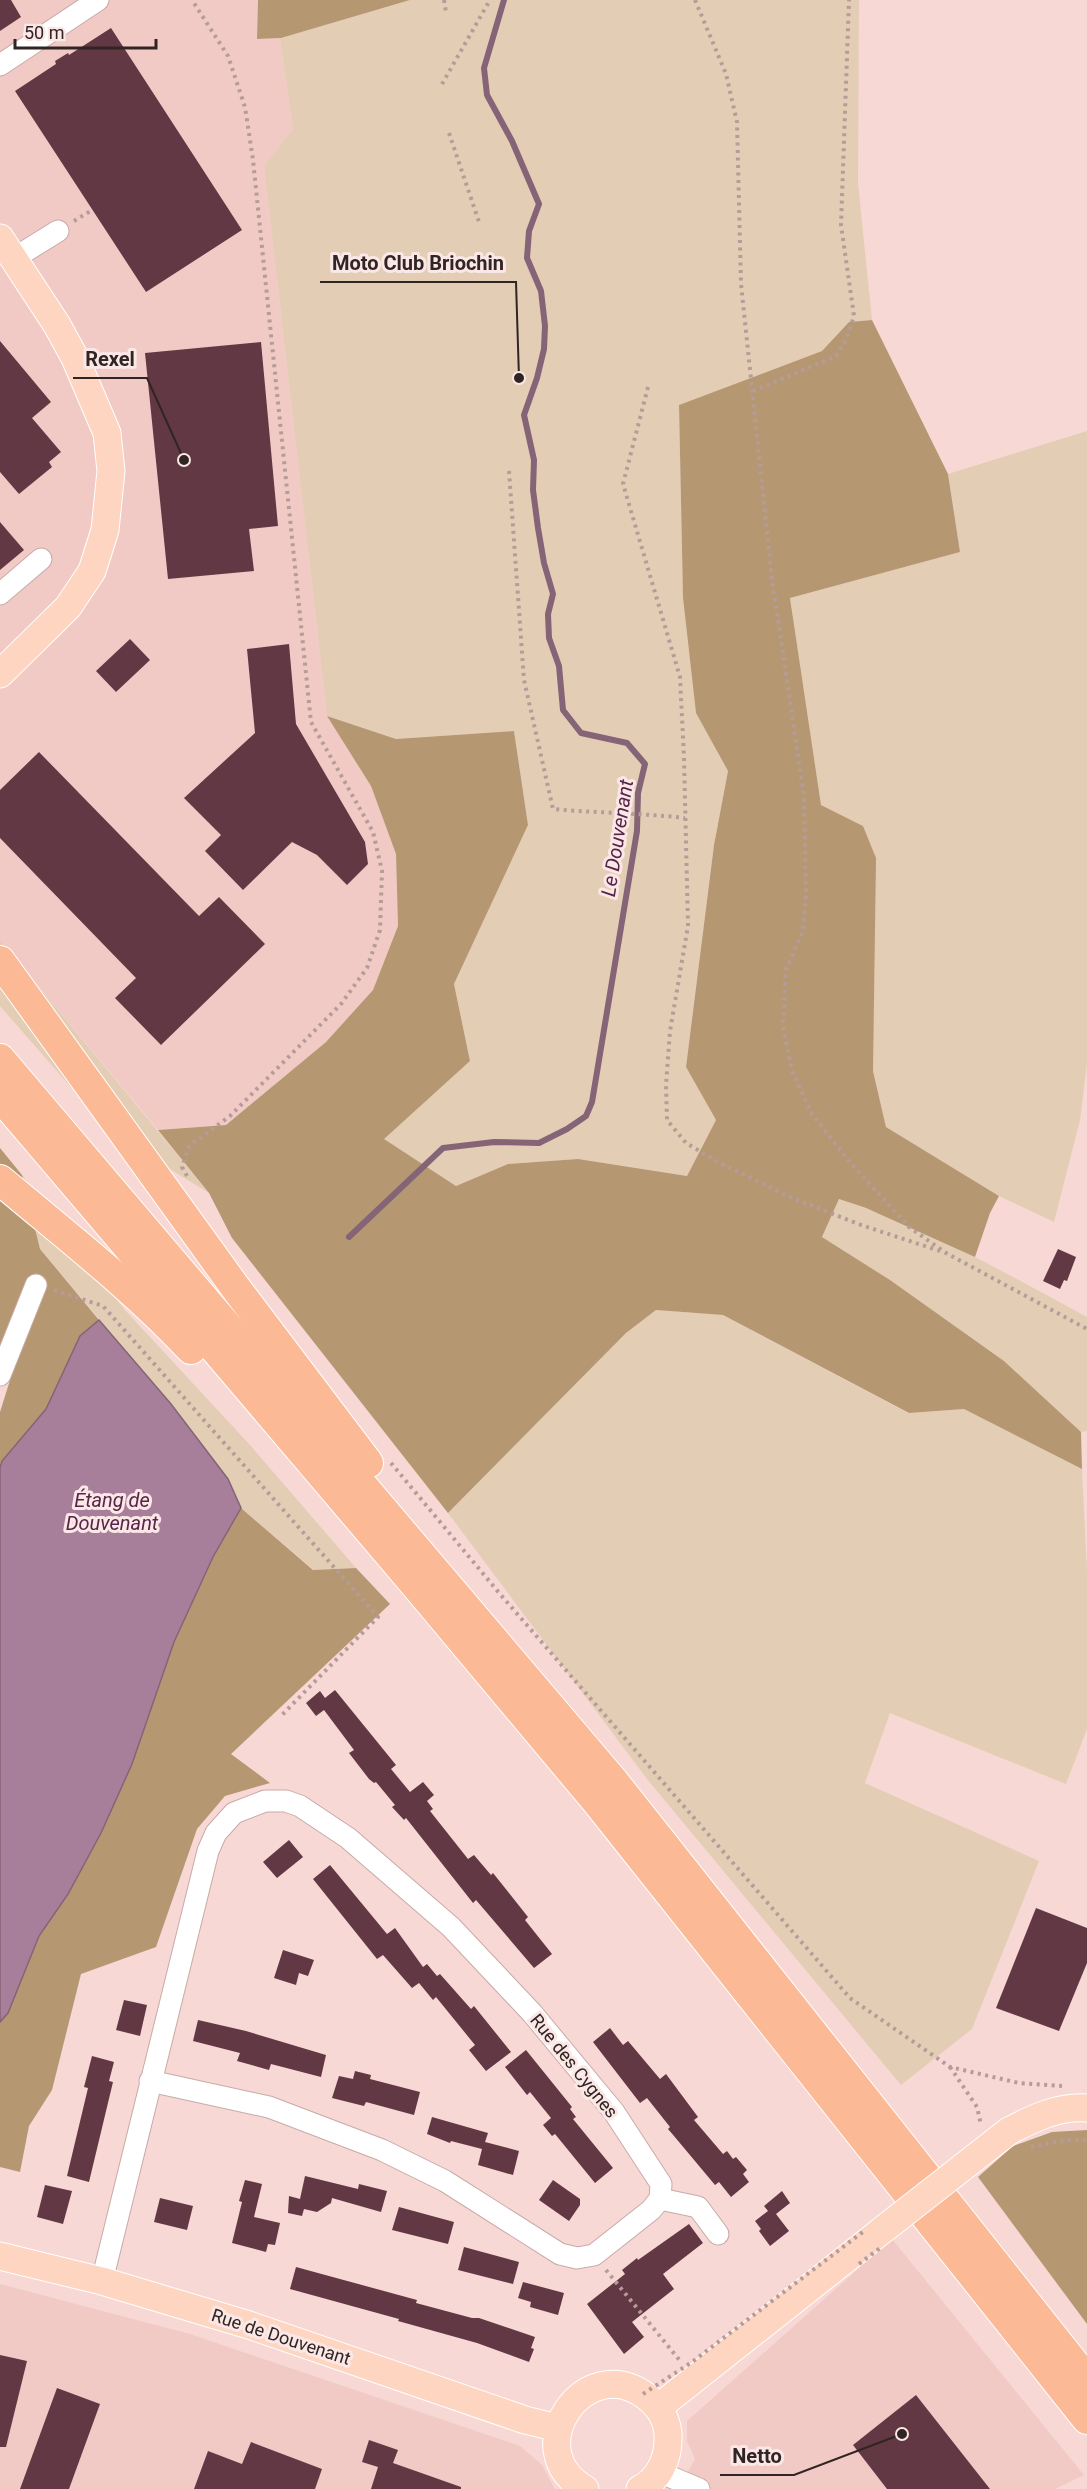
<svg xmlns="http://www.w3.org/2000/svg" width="1087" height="2489" font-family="Roboto,sans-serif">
<rect width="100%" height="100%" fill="#f7d8d4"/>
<!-- built -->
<g fill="#f1cac5">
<path d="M0,0H258L257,39L280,38L293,129L264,166L327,716L371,786L396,853L398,926L373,990L326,1042L226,1125L158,1130L0,940Z"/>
<path d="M892,2239L1084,2475L1055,2489H678L695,2459L687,2441V2421Z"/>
<path d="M0,2284L190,2334L520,2446L542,2465L555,2489H0Z"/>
</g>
<!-- green -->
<g fill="#e3ceb5">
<path d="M410,0H859L858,183L872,320L849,322L822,351L679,405L683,598L696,713L728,771L714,845L686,1067L716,1120L687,1176L578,1159L508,1164L456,1186L383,1139L470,1061L454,984L528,825L514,731L396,739L327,716L264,166L293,129L280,38Z"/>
<path d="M1087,431V1064L1080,1120L1054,1222L999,1196L886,1127L873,1071L863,826L821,805L790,598L960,552L948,474Z"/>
<path d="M0,940L209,1193L112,1134L0,1006Z"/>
<path d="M22,1175L124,1309L250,1445L356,1568L314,1570L241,1508L228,1479L171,1404L40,1249Z"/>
<path d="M839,1199C926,1227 1007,1274 1087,1317V1431L1081,1432L1004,1361L890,1280L822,1237Z"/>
<path d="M656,1310L723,1315L908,1413L964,1409L1082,1469L1087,1572V1729L1066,1784L890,1713L865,1783L1039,1861L972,2029L901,2085L647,1779L448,1513L626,1333Z"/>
</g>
<!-- forest -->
<g fill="#b59872">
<path d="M258,0H410L281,38L257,39Z"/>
<path d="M872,320L948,474L960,552L790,598L821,805L863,826L876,858L873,1071L886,1127L999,1196L990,1213L975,1257L866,1208L839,1199L822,1237L890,1280L1004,1361L1081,1432L1082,1469L964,1409L909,1413L723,1315L656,1310L626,1333L448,1513L232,1238L209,1193L158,1130L226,1125L326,1042L373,990L398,926L396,854L371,786L327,716L396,739L514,731L528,825L454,984L470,1061L384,1139L456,1186L508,1164L578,1159L687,1176L716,1120L686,1067L714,845L728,771L696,713L683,598L679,405L822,351L849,322Z"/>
<path d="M0,1148L22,1175L40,1249L99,1320L80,1336L46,1409L2,1461L0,1468V1412L17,1358L0,1354Z"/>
<path d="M241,1508L313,1570L356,1568L390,1604L231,1754L270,1783L225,1796L197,1829L156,1947L81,1974L52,2090L29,2126L20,2172L0,2167V2022L8,2013L39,1936L68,1894L101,1833L132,1764L174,1642L213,1557Z"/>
<path d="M1087,2130V2324L978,2177L1013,2146L1052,2132Z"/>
</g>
<!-- water -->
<path fill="#a87f9a" stroke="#846476" stroke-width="1.5" d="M99,1320L171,1404L228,1479L241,1508L213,1557L174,1642L132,1764L101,1833L68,1894L39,1936L8,2013L0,2022V1468L2,1461L46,1409L80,1336Z"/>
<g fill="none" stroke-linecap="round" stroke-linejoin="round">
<!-- stream -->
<path stroke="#846476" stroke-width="6" d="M349,1237L443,1148L494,1142L539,1143L567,1129L586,1116L592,1102L598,1066L637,831L638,793L645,764L627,743L581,733L563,710L559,666L549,638L548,614L553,594L544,563L538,528L533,490L534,460L524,415L537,378L544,349L545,326L541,291L527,258L529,231L539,204L512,141L487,95L484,68L504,0"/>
</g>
<!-- building -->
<g fill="#623844">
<path d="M0,0H11L21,17L0,31Z"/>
<path d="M111,28L242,230L146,292L15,91L56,64L55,61L68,53L69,55Z"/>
<path d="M0,341L51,402L32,418L61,452L49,462L52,467L19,494L0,472Z"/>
<path d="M261,342L278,526L249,529L254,571L168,579L145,353Z"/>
<path d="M0,522L24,550L0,570Z"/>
<path d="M130,639L150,660L116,692L96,671Z"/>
<path d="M289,644L296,724L365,842L368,864L347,885L317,855L292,842L243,890L205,851L221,835L184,798L255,733L247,649Z"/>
<path d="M39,752L199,916L219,897L265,944L161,1045L115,998L136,978L0,838V790Z"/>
<path d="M1058,1249L1076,1257L1067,1281L1064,1280L1060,1289L1043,1281Z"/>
<path d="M335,1690L396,1765L391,1769L410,1792L423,1782L434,1795L427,1801L433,1809L430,1811L468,1859L474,1855L491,1875L493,1873L528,1917L525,1920L552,1954L534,1968L476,1900L473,1903L406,1818L404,1820L392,1807L395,1805L376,1782L374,1783L369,1779L349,1753L354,1750L324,1710L316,1716L306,1703L320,1691L325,1698Z"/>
<path d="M289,1840L303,1857L277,1878L263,1862Z"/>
<path d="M330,1865L387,1934L395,1928L423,1967L427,1964L437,1976L440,1974L471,2009L474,2006L511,2052L486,2071L469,2050L475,2045L436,1997L433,2000L419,1983L412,1988L383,1955L377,1959L313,1879Z"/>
<path d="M1036,1908L1087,1928V1963L1059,2031L996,2008Z"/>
<path d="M283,1950L314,1960L308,1976L299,1973L296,1985L274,1978Z"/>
<path d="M124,2000L147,2005L140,2036L116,2030Z"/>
<path d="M198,2020L246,2031L326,2055L321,2077L271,2064L269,2070L237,2061L240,2053L193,2041Z"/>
<path d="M610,2028L623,2045L628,2041L660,2079L666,2074L698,2117L694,2120L723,2154L727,2151L733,2159L736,2157L747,2170L743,2174L749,2182L731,2197L719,2182L715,2185L674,2136L668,2129L670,2127L647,2098L640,2103L593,2042Z"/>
<path d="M526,2050L572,2107L570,2109L576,2117L573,2119L613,2168L595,2183L555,2134L552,2136L543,2125L551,2118L530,2092L527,2095L505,2067Z"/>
<path d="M92,2056L114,2062L109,2081L113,2082L89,2182L67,2176L88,2088L84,2087Z"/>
<path d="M355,2071L371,2075L370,2079L420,2092L414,2115L366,2102L364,2106L332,2098L339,2076L353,2079Z"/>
<path d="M432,2117L488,2133L485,2142L519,2151L513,2175L478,2165L482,2149L451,2141L450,2143L427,2134Z"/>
<path d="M305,2176L358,2189L359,2184L387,2191L381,2212L332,2198L331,2203L317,2212L304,2209L302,2216L288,2213L289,2196L300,2199Z"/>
<path d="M245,2180L262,2184L254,2217L280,2223L275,2245L268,2244L266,2252L232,2243L242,2202L239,2201Z"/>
<path d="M553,2180L580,2199V2205L569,2221L539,2200Z"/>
<path d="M45,2185L72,2191L63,2224L37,2217Z"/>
<path d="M782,2191L790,2203L776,2214L789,2231L770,2246L759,2231L761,2229L755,2221L768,2211L764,2206Z"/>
<path d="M160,2198L193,2206L187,2230L154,2222Z"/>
<path d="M399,2207L454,2222L448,2244L392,2230Z"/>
<path d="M689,2224L703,2243L663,2274L674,2289L632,2322L644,2337L624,2354L587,2304L625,2274L622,2270L637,2258L638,2260Z"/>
<path d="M464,2247L519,2262L513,2284L458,2270Z"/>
<path d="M296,2267L417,2300L416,2303L472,2318H479L535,2337L531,2348L534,2349L529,2362L477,2343L398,2321L399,2319L290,2289Z"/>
<path d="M523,2282L564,2293L558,2315L530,2307L531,2302L518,2298Z"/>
<path d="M0,2355L27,2361L6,2447H0Z"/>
<path d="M57,2388L100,2404L69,2489H20Z"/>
<path d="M916,2395L990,2489H887L853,2445Z"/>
<path d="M369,2440L398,2450L393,2463L461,2487V2489H371L378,2467L362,2462Z"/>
<path d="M251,2442L322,2469L315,2489H194L208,2451L242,2464Z"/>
</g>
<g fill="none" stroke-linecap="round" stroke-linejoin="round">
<defs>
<g id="minor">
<path d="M0,65L98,0"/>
<path d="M13,259L58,231"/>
<path d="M0,594L41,559"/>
<path d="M0,1375L36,1285"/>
<path d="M660,2199L698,2207L718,2234"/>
<path d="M102,2281L208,1851L216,1833L234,1813L265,1801H286L300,1806L348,1838L451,1927L532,2013L614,2112L661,2184L660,2199L651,2210L594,2255L577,2258L560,2254L445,2181L382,2150L269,2107L150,2081"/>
<path d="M659,2472L699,2489"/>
</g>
<g id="major">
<path d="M0,238L57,325L75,358L107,433L111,471L105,530L92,571L68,607L0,674"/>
<path d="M1009,2131C1034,2118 1058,2106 1087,2108"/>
<path d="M0,2256L102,2281L249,2325L525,2420L558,2428"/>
<path d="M659,2407L885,2228"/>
<path d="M585,2489C517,2450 585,2349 647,2397C661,2408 669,2423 668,2440C668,2460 658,2480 640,2489"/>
</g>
<g id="highway">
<path d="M0,961L235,1287L368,1463"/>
<path d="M0,1059L614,1782L1087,2380"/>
<path d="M0,1096L419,1589L598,1803L1087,2419"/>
<path d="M0,1180C65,1235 133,1287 191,1349"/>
</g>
</defs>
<!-- minor casing -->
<use href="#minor" stroke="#c8aaa7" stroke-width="23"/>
<!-- major casing -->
<use href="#major" stroke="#fff" stroke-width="29"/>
<!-- highway casing -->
<use href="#highway" stroke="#fff" stroke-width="32"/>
<!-- path -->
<g stroke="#b59c99" stroke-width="4" stroke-dasharray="3 4.5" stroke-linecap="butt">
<path d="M444,0L446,12"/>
<path d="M695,0L726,74L737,122L741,284L772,579L804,796L806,895L803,931L786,970L783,1026L792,1071L812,1114L848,1160L909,1227L946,1253L1087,1329"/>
<path d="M442,84L490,0"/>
<path d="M449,133L479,222"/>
<path d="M74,221L92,210"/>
<path d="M648,387L623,484L680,677L684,757L688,926L670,1031L666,1085L667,1120L686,1143L718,1162L790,1197L861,1225L940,1251"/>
<path d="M753,391L836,356L846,340L854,316L841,225L849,0"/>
<path d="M509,471L524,680L553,809C597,813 641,813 685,818"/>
<path d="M187,1176L182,1167L189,1146L230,1116L341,1004L367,968L380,930L382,871L373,832L311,722L253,160L245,107L228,56L192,0"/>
<path d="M54,1290L103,1306L378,1617L282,1715"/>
<path d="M391,1463L500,1594L850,1998L950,2067L1019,2083L1062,2086"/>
<path d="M950,2067L977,2107L981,2125"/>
<path d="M1031,2147L1065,2140H1087"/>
<path d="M606,2270L681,2362"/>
</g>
<!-- minor -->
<use href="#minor" stroke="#fff" stroke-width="21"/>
<!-- major -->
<use href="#major" stroke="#fdd5c0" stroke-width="27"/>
<!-- highway -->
<use href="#highway" stroke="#fbb996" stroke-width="30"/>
<defs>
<path id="major-bridge" d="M885,2228L1009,2131"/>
</defs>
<!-- major-bridge casing -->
<use href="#major-bridge" stroke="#fff" stroke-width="29" stroke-linecap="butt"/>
<!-- path-bridge -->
<g stroke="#b59c99" stroke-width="4" stroke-dasharray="3 4.5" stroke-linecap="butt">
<path d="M859,2264L880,2248"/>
<path d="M643,2394L692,2362L864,2231"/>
</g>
<!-- major-bridge -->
<use href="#major-bridge" stroke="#fdd5c0" stroke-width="27"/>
</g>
<g text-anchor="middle" stroke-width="6" stroke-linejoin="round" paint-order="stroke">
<!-- street labels -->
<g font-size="18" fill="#302523" stroke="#fbe8e6">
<text transform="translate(574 2066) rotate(51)" y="6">Rue des Cygnes</text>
<text transform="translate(281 2337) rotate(18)" y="6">Rue de Douvenant</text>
</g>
<!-- water labels -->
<g font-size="20" font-style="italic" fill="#57244a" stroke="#fbe8e6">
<text transform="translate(617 838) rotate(-81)" y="7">Le Douvenant</text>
<text x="112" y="1507">Étang de<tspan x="112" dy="23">Douvenant</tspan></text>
</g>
</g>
<!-- callouts -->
<path fill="none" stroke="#302523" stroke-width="2" d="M519 378L516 282H320M184 460L147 378H73M902 2434L794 2475H720"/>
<g fill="#302523" stroke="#fbe8e6" stroke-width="2">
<circle cx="519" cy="378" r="6"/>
<circle cx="184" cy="460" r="6"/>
<circle cx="902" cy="2434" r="6"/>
</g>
<g font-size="20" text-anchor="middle" font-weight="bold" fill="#302523" stroke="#fbe8e6" stroke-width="6" stroke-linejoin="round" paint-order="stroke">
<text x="418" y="270">Moto Club Briochin</text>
<text x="110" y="366">Rexel</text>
<text x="757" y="2463">Netto</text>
</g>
<!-- scale -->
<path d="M15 39v9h141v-9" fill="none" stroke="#302523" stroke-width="3"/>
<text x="24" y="39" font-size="18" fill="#302523" stroke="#fbe8e6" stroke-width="4.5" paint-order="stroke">50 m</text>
</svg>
